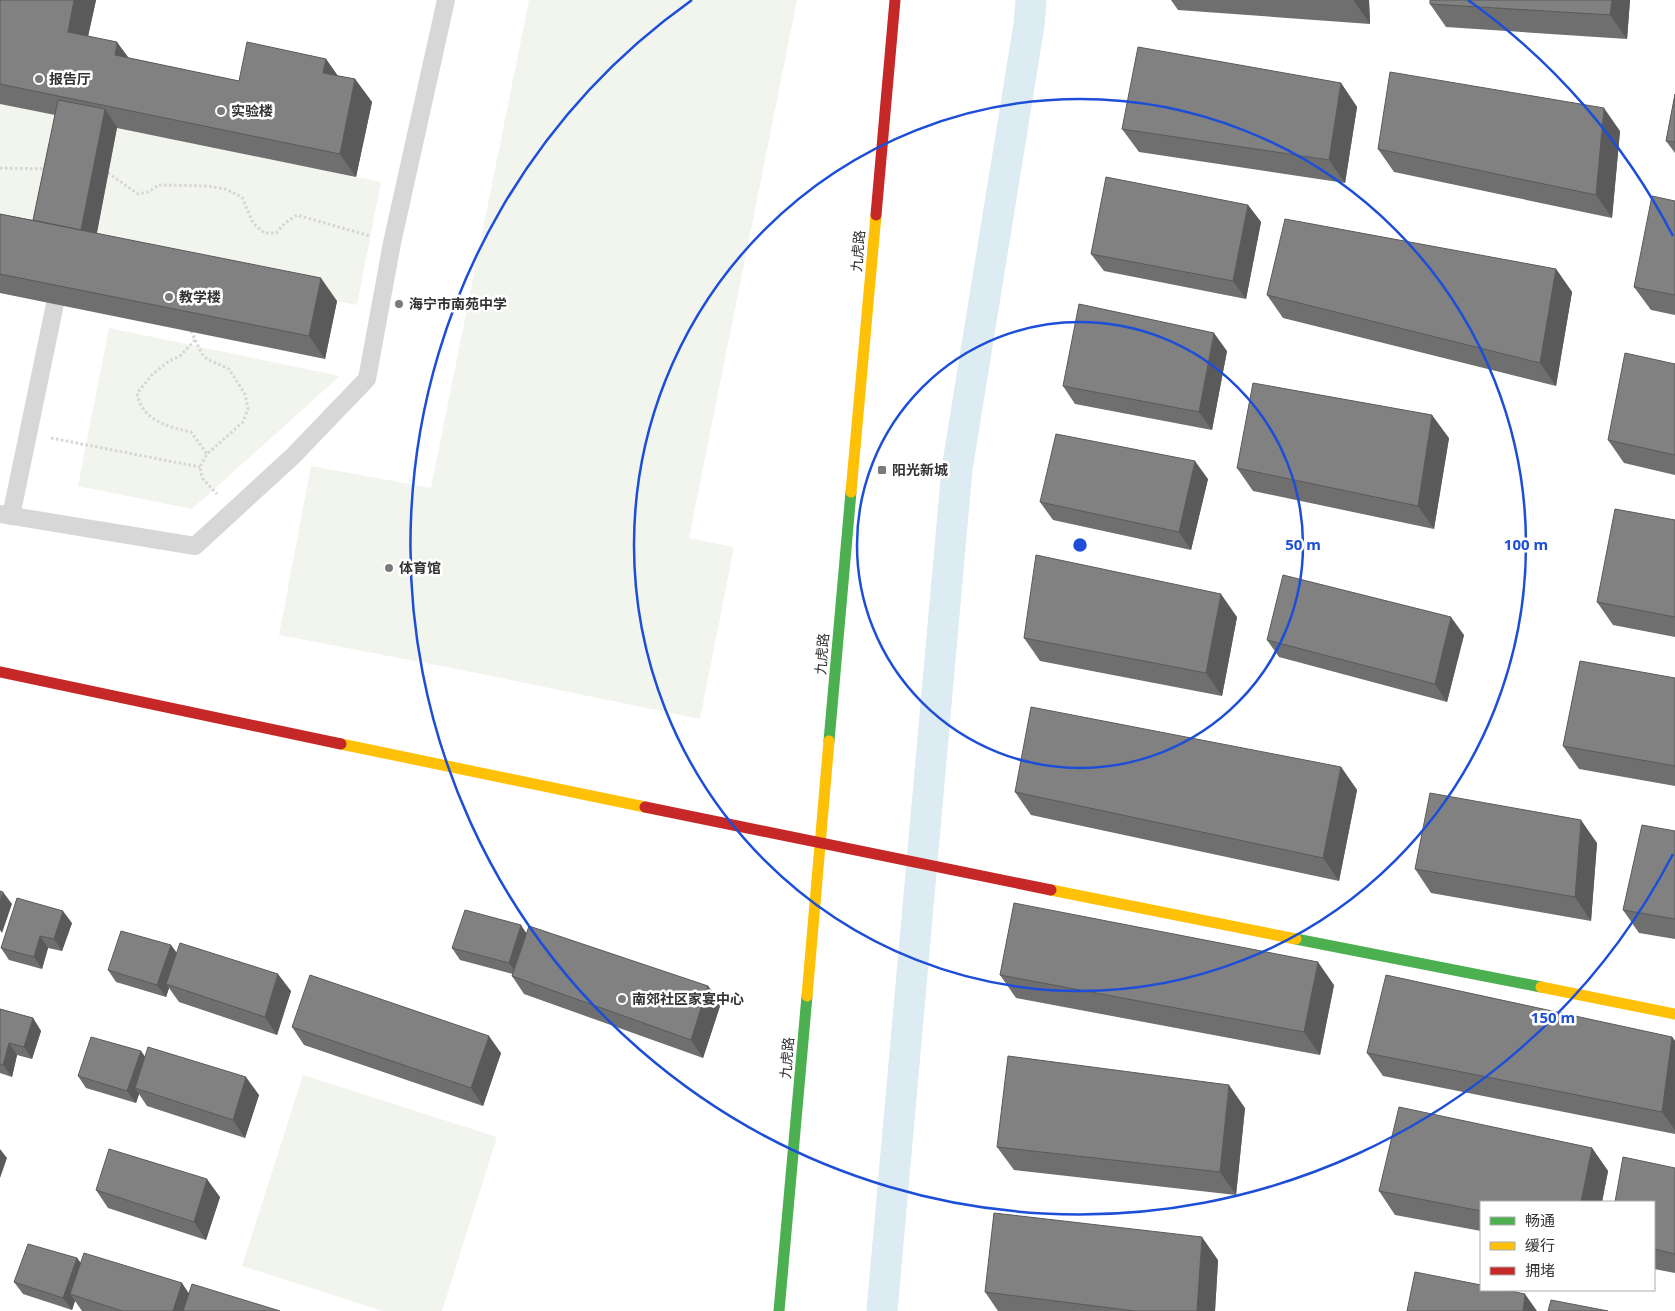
<svg xmlns="http://www.w3.org/2000/svg" width="1675" height="1311" font-family="'Noto Sans','Noto Sans SC',sans-serif">
<rect width="100%" height="100%" fill="#fff"/>
<!-- green -->
<g fill="#f1f5ed">
<path d="M529,0H797L689,538L734,547L700,719L467,671L279,635L311,466L431,488Z"/>
<path d="M0,104L71,118L44,243L0,234Z"/>
<path d="M117,127L381,182L357,305L93,252Z"/>
<path d="M109,328L340,376L192,509L78,486Z"/>
<path d="M303,1075L497,1137L442,1311H383L242,1266Z"/>
</g>
<g fill="none" stroke-linecap="round" stroke-linejoin="round">
<!-- canal -->
<path stroke="#ddebf3" stroke-width="31" d="M882,1311L957,469L1029,25L1031,0"/>
<!-- path -->
<g stroke="#d6d6d6" stroke-width="3" stroke-dasharray="2.5 2.5" stroke-linecap="butt">
<path d="M0,168L47,169"/>
<path d="M108,173L138,194L148,192L159,185L207,186L225,189L242,197L253,223L264,233H276L285,223L297,215L370,236"/>
<path d="M191,331L202,354L207,359L229,369L245,394L248,409L243,422L207,454L200,467L202,478L217,494"/>
<path d="M195,340L180,356L169,361L152,375L137,393C141,420 168,427 191,432L207,454"/>
<path d="M51,438L200,467"/>
</g>
<!-- lane -->
<g stroke="#d7d7d7" stroke-width="18">
<path d="M0,514L195,546L293,456L367,379L392,243L446,0"/>
<path d="M11,516L55,304"/>
</g>
<!-- fast -->
<g stroke="#4caf50" stroke-width="11">
<path d="M829,741L851,492"/>
<path d="M1296,939L1541,987"/>
<path d="M779,1311L807,996"/>
</g>
<!-- slow -->
<g stroke="#ffc107" stroke-width="11">
<path d="M851,492L876,215"/>
<path d="M341,744L645,807"/>
<path d="M1051,890L1296,939"/>
<path d="M1541,987L1675,1014"/>
<path d="M807,996L829,741"/>
</g>
<!-- jam -->
<g stroke="#c62828" stroke-width="11">
<path d="M876,215L895,0"/>
<path d="M0,672L341,744"/>
<path d="M645,807L1051,890"/>
</g>
</g>
<!-- wall -->
<g fill="#6f6f6f">
<path d="M0,0H96L88,36L128,58L239,81L326,59L338,76L355,79L372,102L356,177L117,128L97,233L337,301L325,359L0,293V214L33,220L55,115L0,104Z"/>
<path d="M1171,0H1369L1370,24L1178,10Z"/>
<path d="M1630,0L1627,39L1446,27L1430,4Z"/>
<path d="M1341,83L1357,107L1345,183L1139,152L1122,129Z"/>
<path d="M1675,94V153L1666,141Z"/>
<path d="M1620,131L1612,218L1394,172L1378,149Z"/>
<path d="M1675,201V315L1651,310L1634,287Z"/>
<path d="M1248,205L1261,222L1246,299L1104,271L1091,254Z"/>
<path d="M1556,269L1572,292L1556,386L1283,318L1267,295Z"/>
<path d="M1227,351L1212,430L1075,404L1063,386Z"/>
<path d="M1675,364V475L1624,463L1608,440Z"/>
<path d="M1449,438L1434,529L1253,491L1237,468Z"/>
<path d="M1208,479L1191,550L1053,520L1040,502Z"/>
<path d="M1675,520V637L1613,625L1597,602Z"/>
<path d="M1237,617L1222,696L1040,661L1024,638Z"/>
<path d="M1464,635L1447,702L1279,657L1267,640Z"/>
<path d="M1675,678V786L1579,769L1563,746Z"/>
<path d="M1341,767L1357,790L1339,881L1031,815L1015,792Z"/>
<path d="M1675,831V939L1639,933L1623,910Z"/>
<path d="M1597,843L1591,921L1431,893L1415,869Z"/>
<path d="M72,923L62,951L48,948L42,969L9,960L1,948Z"/>
<path d="M526,933L708,986L721,1003L703,1058L524,994L512,976L513,974L460,960L452,948Z"/>
<path d="M171,945L177,953L291,991L277,1035L179,1002L169,988L166,997L116,982L108,970Z"/>
<path d="M1000,975L1334,985L1320,1055L1016,998Z"/>
<path d="M0,1009L33,1018L41,1031L32,1059L17,1055L12,1077L0,1073Z"/>
<path d="M292,1027L501,1053L483,1106L304,1045Z"/>
<path d="M1672,1037L1675,1041V1134L1383,1076L1367,1053Z"/>
<path d="M141,1051L145,1057L259,1095L245,1138L147,1106L139,1094L136,1103L86,1088L78,1076Z"/>
<path d="M1245,1108L1236,1195L1014,1170L997,1147Z"/>
<path d="M1592,1148L1608,1171L1602,1202H1481V1231L1395,1215L1379,1191Z"/>
<path d="M1675,1168V1273L1654,1269V1202Z"/>
<path d="M96,1190L220,1197L206,1240L108,1208Z"/>
<path d="M77,1258L80,1262L189,1293L280,1311H82L75,1301L72,1310L23,1294L14,1282Z"/>
<path d="M1218,1260L1215,1311H998L985,1292Z"/>
</g>
<!-- shaded-wall -->
<g fill="#5a5a5a">
<path d="M74,0H96L84,55L68,32Z"/>
<path d="M1354,0H1369L1370,24L1354,1Z"/>
<path d="M1612,0H1630L1627,39L1610,15Z"/>
<path d="M117,42L134,65L115,55Z"/>
<path d="M326,59L342,82L323,73Z"/>
<path d="M355,79L372,102L356,177L340,154Z"/>
<path d="M1341,83L1357,107L1345,183L1329,160Z"/>
<path d="M1604,108L1620,131L1612,218L1596,195Z"/>
<path d="M105,109L117,127L93,252L80,234Z"/>
<path d="M1248,205L1261,222L1246,299L1233,281Z"/>
<path d="M1556,269L1572,292L1556,386L1540,363Z"/>
<path d="M321,278L337,301L325,359L309,336Z"/>
<path d="M1214,333L1227,351L1212,430L1199,412Z"/>
<path d="M1432,415L1449,438L1434,529L1418,506Z"/>
<path d="M1195,461L1208,479L1191,550L1179,532Z"/>
<path d="M1221,594L1237,617L1222,696L1206,673Z"/>
<path d="M1451,617L1464,635L1447,702L1435,684Z"/>
<path d="M1341,767L1357,790L1339,881L1323,858Z"/>
<path d="M1581,820L1597,843L1591,921L1575,897Z"/>
<path d="M3,892L12,904L2,933L0,930V902Z"/>
<path d="M63,911L72,923L62,951L54,939Z"/>
<path d="M521,925L529,937L518,975L509,963Z"/>
<path d="M40,936L48,948L42,969L34,957Z"/>
<path d="M171,945L179,957L166,984L169,988L166,997L157,985Z"/>
<path d="M1318,962L1334,985L1320,1055L1304,1032Z"/>
<path d="M278,974L291,991L277,1035L265,1017Z"/>
<path d="M708,986L721,1003L703,1058L691,1040Z"/>
<path d="M33,1018L41,1031L32,1059L24,1047Z"/>
<path d="M489,1036L501,1053L483,1106L471,1088Z"/>
<path d="M1672,1037L1675,1041V1130L1662,1112Z"/>
<path d="M9,1043L17,1055L12,1077L3,1065Z"/>
<path d="M141,1051L149,1063L135,1088L139,1094L136,1103L127,1091Z"/>
<path d="M246,1077L259,1095L245,1138L233,1120Z"/>
<path d="M1229,1085L1245,1108L1236,1195L1220,1172Z"/>
<path d="M1592,1148L1608,1171L1602,1202H1581Z"/>
<path d="M0,1149L7,1158L0,1178Z"/>
<path d="M207,1179L220,1197L206,1240L194,1222Z"/>
<path d="M1202,1237L1218,1260L1215,1311H1197Z"/>
<path d="M77,1258L86,1270L70,1294L75,1301L72,1310L63,1298Z"/>
<path d="M182,1283L194,1301L191,1311H173Z"/>
<path d="M1525,1294L1537,1311H1523Z"/>
</g>
<!-- building -->
<g fill="#818181" stroke="#5a5a5a">
<path d="M0,0H74L68,32L117,42L115,55L239,81L247,42L326,59L323,73L355,79L340,154L0,84Z"/>
<path d="M1430,0H1612L1610,15L1430,4Z"/>
<path d="M1138,47L1341,83L1329,160L1122,129Z"/>
<path d="M1390,72L1604,108L1596,195L1378,149Z"/>
<path d="M1675,94V142L1666,141Z"/>
<path d="M58,100L105,109L81,230L33,220Z"/>
<path d="M1106,177L1248,205L1233,281L1091,254Z"/>
<path d="M1652,196L1675,201V295L1634,287Z"/>
<path d="M0,214L321,278L309,336L0,274Z"/>
<path d="M1285,219L1556,269L1540,363L1267,295Z"/>
<path d="M1079,304L1214,333L1199,412L1063,386Z"/>
<path d="M1625,353L1675,364V455L1608,440Z"/>
<path d="M1253,383L1432,415L1418,506L1237,468Z"/>
<path d="M1056,434L1195,461L1179,532L1040,502Z"/>
<path d="M1615,509L1675,520V617L1597,602Z"/>
<path d="M1036,555L1221,594L1206,673L1024,638Z"/>
<path d="M1283,575L1451,617L1435,684L1267,640Z"/>
<path d="M1580,661L1675,678V766L1563,746Z"/>
<path d="M1031,707L1341,767L1323,858L1015,792Z"/>
<path d="M1430,793L1581,820L1575,897L1415,869Z"/>
<path d="M1642,825L1675,831V919L1623,910Z"/>
<path d="M0,891L3,892L0,902Z"/>
<path d="M17,898L63,911L54,939L40,936L34,957L1,948Z"/>
<path d="M1014,903L1318,962L1304,1032L1000,975Z"/>
<path d="M465,910L521,925L509,963L452,948Z"/>
<path d="M529,926L708,986L691,1040L512,976Z"/>
<path d="M121,931L171,945L157,985L108,970Z"/>
<path d="M180,943L278,974L265,1017L166,984Z"/>
<path d="M310,975L489,1036L471,1088L292,1027Z"/>
<path d="M1386,975L1672,1037L1662,1112L1367,1053Z"/>
<path d="M0,1009L33,1018L24,1047L9,1043L3,1065L0,1064Z"/>
<path d="M91,1037L141,1051L127,1091L78,1076Z"/>
<path d="M148,1047L246,1077L233,1120L135,1088Z"/>
<path d="M1008,1056L1229,1085L1220,1172L997,1147Z"/>
<path d="M1399,1107L1592,1148L1581,1202H1481V1211L1379,1191Z"/>
<path d="M109,1149L207,1179L194,1222L96,1190Z"/>
<path d="M1623,1157L1675,1168V1254L1654,1249V1202H1615Z"/>
<path d="M994,1213L1202,1237L1197,1311H1134L985,1292Z"/>
<path d="M28,1244L77,1258L63,1298L14,1282Z"/>
<path d="M84,1253L182,1283L173,1311H122L70,1294Z"/>
<path d="M1415,1272L1481,1285V1290H1506L1525,1294L1523,1311H1407Z"/>
<path d="M192,1284L280,1311H183Z"/>
<path d="M1551,1300L1608,1311H1548Z"/>
</g>
<!-- distance rings -->
<g fill="none" stroke="#1d4ed8" stroke-width="2.5">
<circle cx="1080" cy="545" r="223"/>
<circle cx="1080" cy="545" r="446"/>
<path d="M1673 854A669 669 0 1 1 692 0M1468 0A669 669 0 0 1 1673 236"/>
</g>
<!-- markers -->
<g fill="#7a7a7a" stroke="#fff" stroke-width="2">
<circle cx="39" cy="79" r="5"/>
<circle cx="221" cy="111" r="5"/>
<circle cx="169" cy="297" r="5"/>
<circle cx="399" cy="304" r="5"/>
<rect x="877" y="465" width="10" height="10" rx="2.5"/>
<circle cx="389" cy="568" r="5"/>
<circle cx="622" cy="999" r="5"/>
</g>
<g text-anchor="middle" stroke-width="5" stroke-linejoin="round" paint-order="stroke">
<!-- poi labels -->
<g font-size="14" font-weight="bold" fill="#333" stroke="#fff" text-anchor="start">
<text x="49" y="84">报告厅</text>
<text x="231" y="116">实验楼</text>
<text x="179" y="302">教学楼</text>
<text x="409" y="309">海宁市南苑中学</text>
<text x="892" y="475">阳光新城</text>
<text x="399" y="573">体育馆</text>
<text x="632" y="1004">南郊社区家宴中心</text>
</g>
<!-- street labels -->
<g font-size="14" fill="#333" stroke="#fff">
<text transform="translate(858 251) rotate(-85)" y="5">九虎路</text>
<text transform="translate(822 654) rotate(-85)" y="5">九虎路</text>
<text transform="translate(787 1058) rotate(-85)" y="5">九虎路</text>
</g>
</g>
<circle cx="1080" cy="545" r="8" fill="#1d4ed8" stroke="#fff" stroke-width="2.5"/>
<g font-size="15" text-anchor="middle" font-weight="bold" fill="#1d4ed8" stroke="#fff" stroke-width="5" stroke-linejoin="round" paint-order="stroke">
<text x="1303" y="550">50 m</text>
<text x="1526" y="550">100 m</text>
<text x="1553" y="1023">150 m</text>
</g>
<!-- legend -->
<rect x="1480" y="1201" width="175" height="90" fill="#ffffff" stroke="#adadad"/>
<rect x="1490" y="1217" width="25" height="8" fill="#4caf50" stroke="#adadad"/>
<text x="1525" y="1226" font-size="15" fill="#333333">畅通</text>
<rect x="1490" y="1242" width="25" height="8" fill="#ffc107" stroke="#adadad"/>
<text x="1525" y="1251" font-size="15" fill="#333333">缓行</text>
<rect x="1490" y="1267" width="25" height="8" fill="#c62828" stroke="#adadad"/>
<text x="1525" y="1276" font-size="15" fill="#333333">拥堵</text>
</svg>
